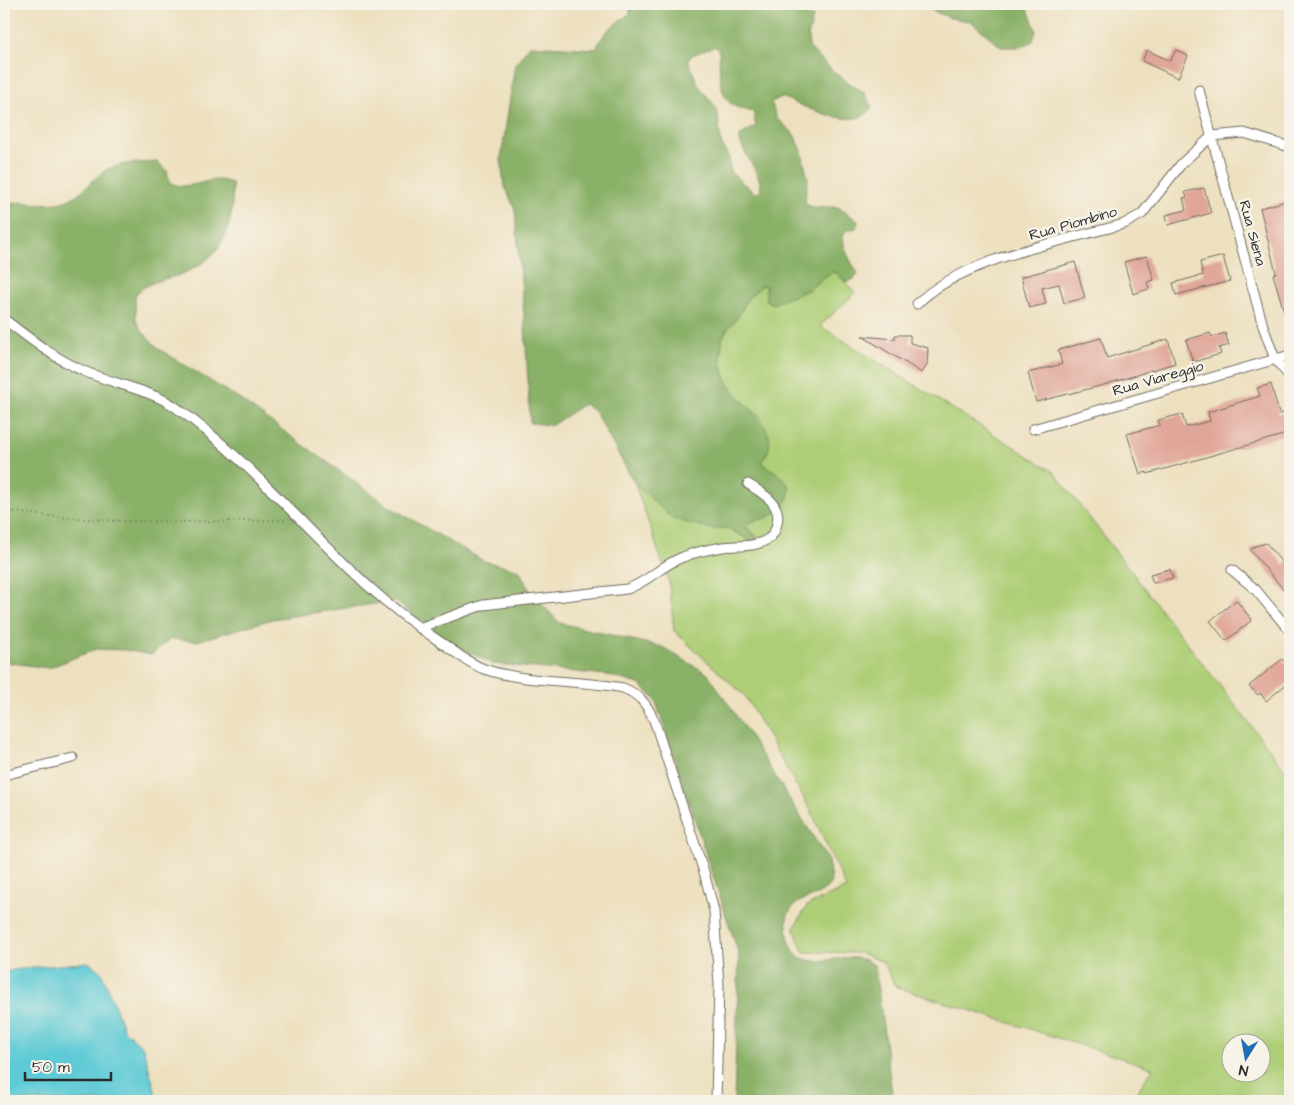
<svg xmlns="http://www.w3.org/2000/svg" width="1294" height="1105" font-family="'Architects Daughter',sans-serif">
<rect width="100%" height="100%" fill="#f7f3e8"/>
<filter id="ink" filterUnits="userSpaceOnUse"><feTurbulence type="fractalNoise" baseFrequency=".02" numOctaves="2"/><feDisplacementMap in="SourceGraphic" scale="10" xChannelSelector="R" yChannelSelector="G"/><feConvolveMatrix kernelMatrix="1 2 1 2 8 2 1 2 1" color-interpolation-filters="sRGB"/></filter>
<filter id="wash" filterUnits="userSpaceOnUse"><feTurbulence type="fractalNoise" baseFrequency=".0096" numOctaves="4" result="noise"/><feDisplacementMap in="SourceGraphic" scale="20" xChannelSelector="R" yChannelSelector="G"/><feGaussianBlur stdDeviation="1.12" result="paint"/><feColorMatrix in="noise" values="0 0 0 0 0 0 0 0 0 0 0 0 0 0 0 0 0 1.4 0 .05"/><feComposite in="paint" operator="in"/></filter>
<g filter="url(#wash)">
<rect width="100%" height="100%" fill="#ede0bf"/>
<!-- green -->
<path fill="#adce76" stroke="#6c7c50" fill-rule="evenodd" d="M831,272L837,273L855,293L820,326L1054,472L1290,776V1101H1131L1153,1068L896,987L883,962L861,953L803,952L794,928L807,906L846,888L811,811L745,696L674,631L669,582L635,484L673,519L727,528L751,541L757,537L743,524L752,521L782,477L761,462L760,416L740,400L726,380L721,364L722,339L727,329L737,318L746,301L762,285L808,290ZM1232,1042H1262V1072H1232Z"/>
<!-- forest -->
<g fill="#8ab167" stroke="#5a6e49" fill-rule="evenodd">
<path d="M636,4H785L795,13L813,17L808,37L809,47L834,72L865,94L872,106C861,135 800,105 782,97L771,102L777,119L793,133L801,148L808,180L805,199L806,204L812,207H838L858,221L856,228L845,231C839,244 852,263 858,274L854,279L846,282L837,273L831,272L808,290L773,304L766,300V286L762,285C757,290 750,295 746,301C742,307 741,313 737,318C731,326 723,331 722,340C720,353 720,371 727,382C742,407 789,431 761,462L782,477L790,488C786,516 768,517 744,524L758,540L751,541L727,528L712,529L673,519L635,484L595,412L584,404L552,425L530,423L525,327L515,209L504,185L501,159L515,64L530,45L596,49C603,32 615,23 630,14V8ZM715,46L719,51C720,68 717,95 734,106C740,110 753,107 754,115C755,119 754,122 756,126L741,135L739,139C745,157 760,171 761,189L756,194L730,172L729,158L721,143L718,115L714,105L698,85L688,60L692,55Z"/>
<path d="M917,4H1026L1036,30L1033,41L1021,47H1001L971,21L950,18Z"/>
<path d="M158,162L167,171L170,183C195,193 206,173 232,183C235,228 222,261 176,276C160,280 146,283 135,295L136,320L142,331L159,349L236,397L390,507L484,561L519,570L531,593L560,623L662,647L708,674L746,730L828,860L831,882C819,901 803,894 791,909C785,917 787,925 788,935C796,980 838,950 865,960C868,961 872,964 875,966L893,1101H734L739,955L655,699L639,684L607,675L493,664L449,642L395,601L272,619L197,641L170,639L151,655L125,650L96,649L49,668L4,662V204C24,199 46,208 65,201C83,195 93,177 108,169C123,162 142,163 158,162Z"/>
</g>
<!-- water -->
<path fill="#5dcad5" stroke="#447a80" d="M88,962L102,973L124,1030L143,1047L155,1090V1101H4V972C32,966 60,966 88,962Z"/>
<g id="blocks">
<!-- building -->
<g fill="#e0a699">
<path d="M1147,50L1170,61L1176,50L1188,56L1178,78L1142,61Z"/>
<path d="M1204,188L1211,213L1168,225L1166,215L1186,210L1183,198L1187,197L1185,192Z"/>
<path d="M1290,200V324L1288,325L1273,274L1276,273L1260,208Z"/>
<path d="M1147,256L1154,280L1147,282L1149,289L1133,294L1124,262Z"/>
<path d="M1223,256L1230,281L1176,295L1173,283L1203,275L1200,262Z"/>
<path d="M1075,262L1085,298L1064,303L1059,284L1042,288L1046,304L1029,308L1021,277Z"/>
<path d="M1210,333L1212,337L1225,333L1229,345L1219,348L1221,354L1193,362L1186,340Z"/>
<path d="M895,335H910V343L928,348L927,365L922,373L862,336L895,339Z"/>
<path d="M1101,338L1107,358L1168,339L1175,363L1104,385L1036,402L1028,373L1062,364L1058,350Z"/>
<path d="M1271,384L1279,414L1290,411V433L1147,474V472L1140,474L1127,434L1160,425L1158,420L1182,414L1186,427L1210,421L1208,412L1260,396L1257,388Z"/>
<path d="M1266,543L1284,565L1290,560V597L1250,550L1255,546Z"/>
<path d="M1170,569L1173,578L1153,583L1150,574Z"/>
<path d="M1236,600L1252,620L1226,641L1210,621Z"/>
<path d="M1282,659L1290,668V681L1266,701L1260,693L1258,695L1249,686Z"/>
</g>
</g>
</g>
<g filter="url(#ink)">
<use href="#blocks" fill-opacity="0" stroke="#6f6a5f" stroke-width="1"/>
<g fill="none" stroke-linecap="round" stroke-linejoin="round">
<defs>
<g id="minor">
<path d="M1199,90L1263,326L1275,359L1290,377"/>
<path d="M917,304C961,259 1063,241 1124,224L1142,214L1182,163L1212,136L1244,133L1290,147"/>
<path d="M4,319C30,339 55,359 86,372C112,383 152,391 174,406C271,474 339,577 439,641C454,651 468,663 484,669C529,684 577,679 623,688C640,695 646,703 654,720L704,872L714,911L719,985L716,1101"/>
<path d="M1033,429L1290,355"/>
<path d="M1232,570L1255,589L1290,631"/>
<path d="M419,628L483,605L627,589C650,581 661,565 683,557C695,552 710,549 723,547C738,545 755,548 768,539C773,536 776,529 777,523C782,503 762,493 748,484"/>
<path d="M4,775L73,758"/>
</g>
</defs>
<!-- minor casing -->
<use href="#minor" stroke="#6f6a5f" stroke-width="11"/>
<!-- path -->
<path stroke="#6f6a5f" stroke-width="2" stroke-dasharray="1 4" stroke-linecap="butt" d="M4,510C97,525 192,522 286,520"/>
<!-- minor -->
<use href="#minor" stroke="#fff" stroke-width="9"/>
</g>
</g>
<g text-anchor="middle" stroke-width="5" stroke-linejoin="round" paint-order="stroke">
<!-- street labels -->
<g font-size="15" fill="#2b2b2b" stroke="#f7f3e8">
<text transform="translate(1073 223) rotate(-16)" y="5">Rua Piombino</text>
<text transform="translate(1253 233) rotate(75)" y="5">Rua Siena</text>
<text transform="translate(1158 378) rotate(-16)" y="5">Rua Viareggio</text>
</g>
</g>
<!-- margin -->
<rect width="1294" height="1105" fill="none" stroke="#f7f3e8" stroke-width="20"/>
<!-- north arrow -->
<g transform="translate(1246 1058) rotate(191)"><circle r="24" fill="#f7f3e8" stroke="#a5a39c"/>
<path d="M0-4L9 19L0 12L-9 19Z" fill="#1f6fb2"/>
<text y="-8" font-size="14" font-weight="bold" text-anchor="middle" fill="#2b2b2b">N</text>
</g>
<!-- scale -->
<path d="M25 1072v8h86v-8" fill="none" stroke="#2b2b2b" stroke-width="2.5"/>
<text x="32" y="1072" font-size="15" fill="#2b2b2b" stroke="#f7f3e8" stroke-width="4" paint-order="stroke">50 m</text>
</svg>
